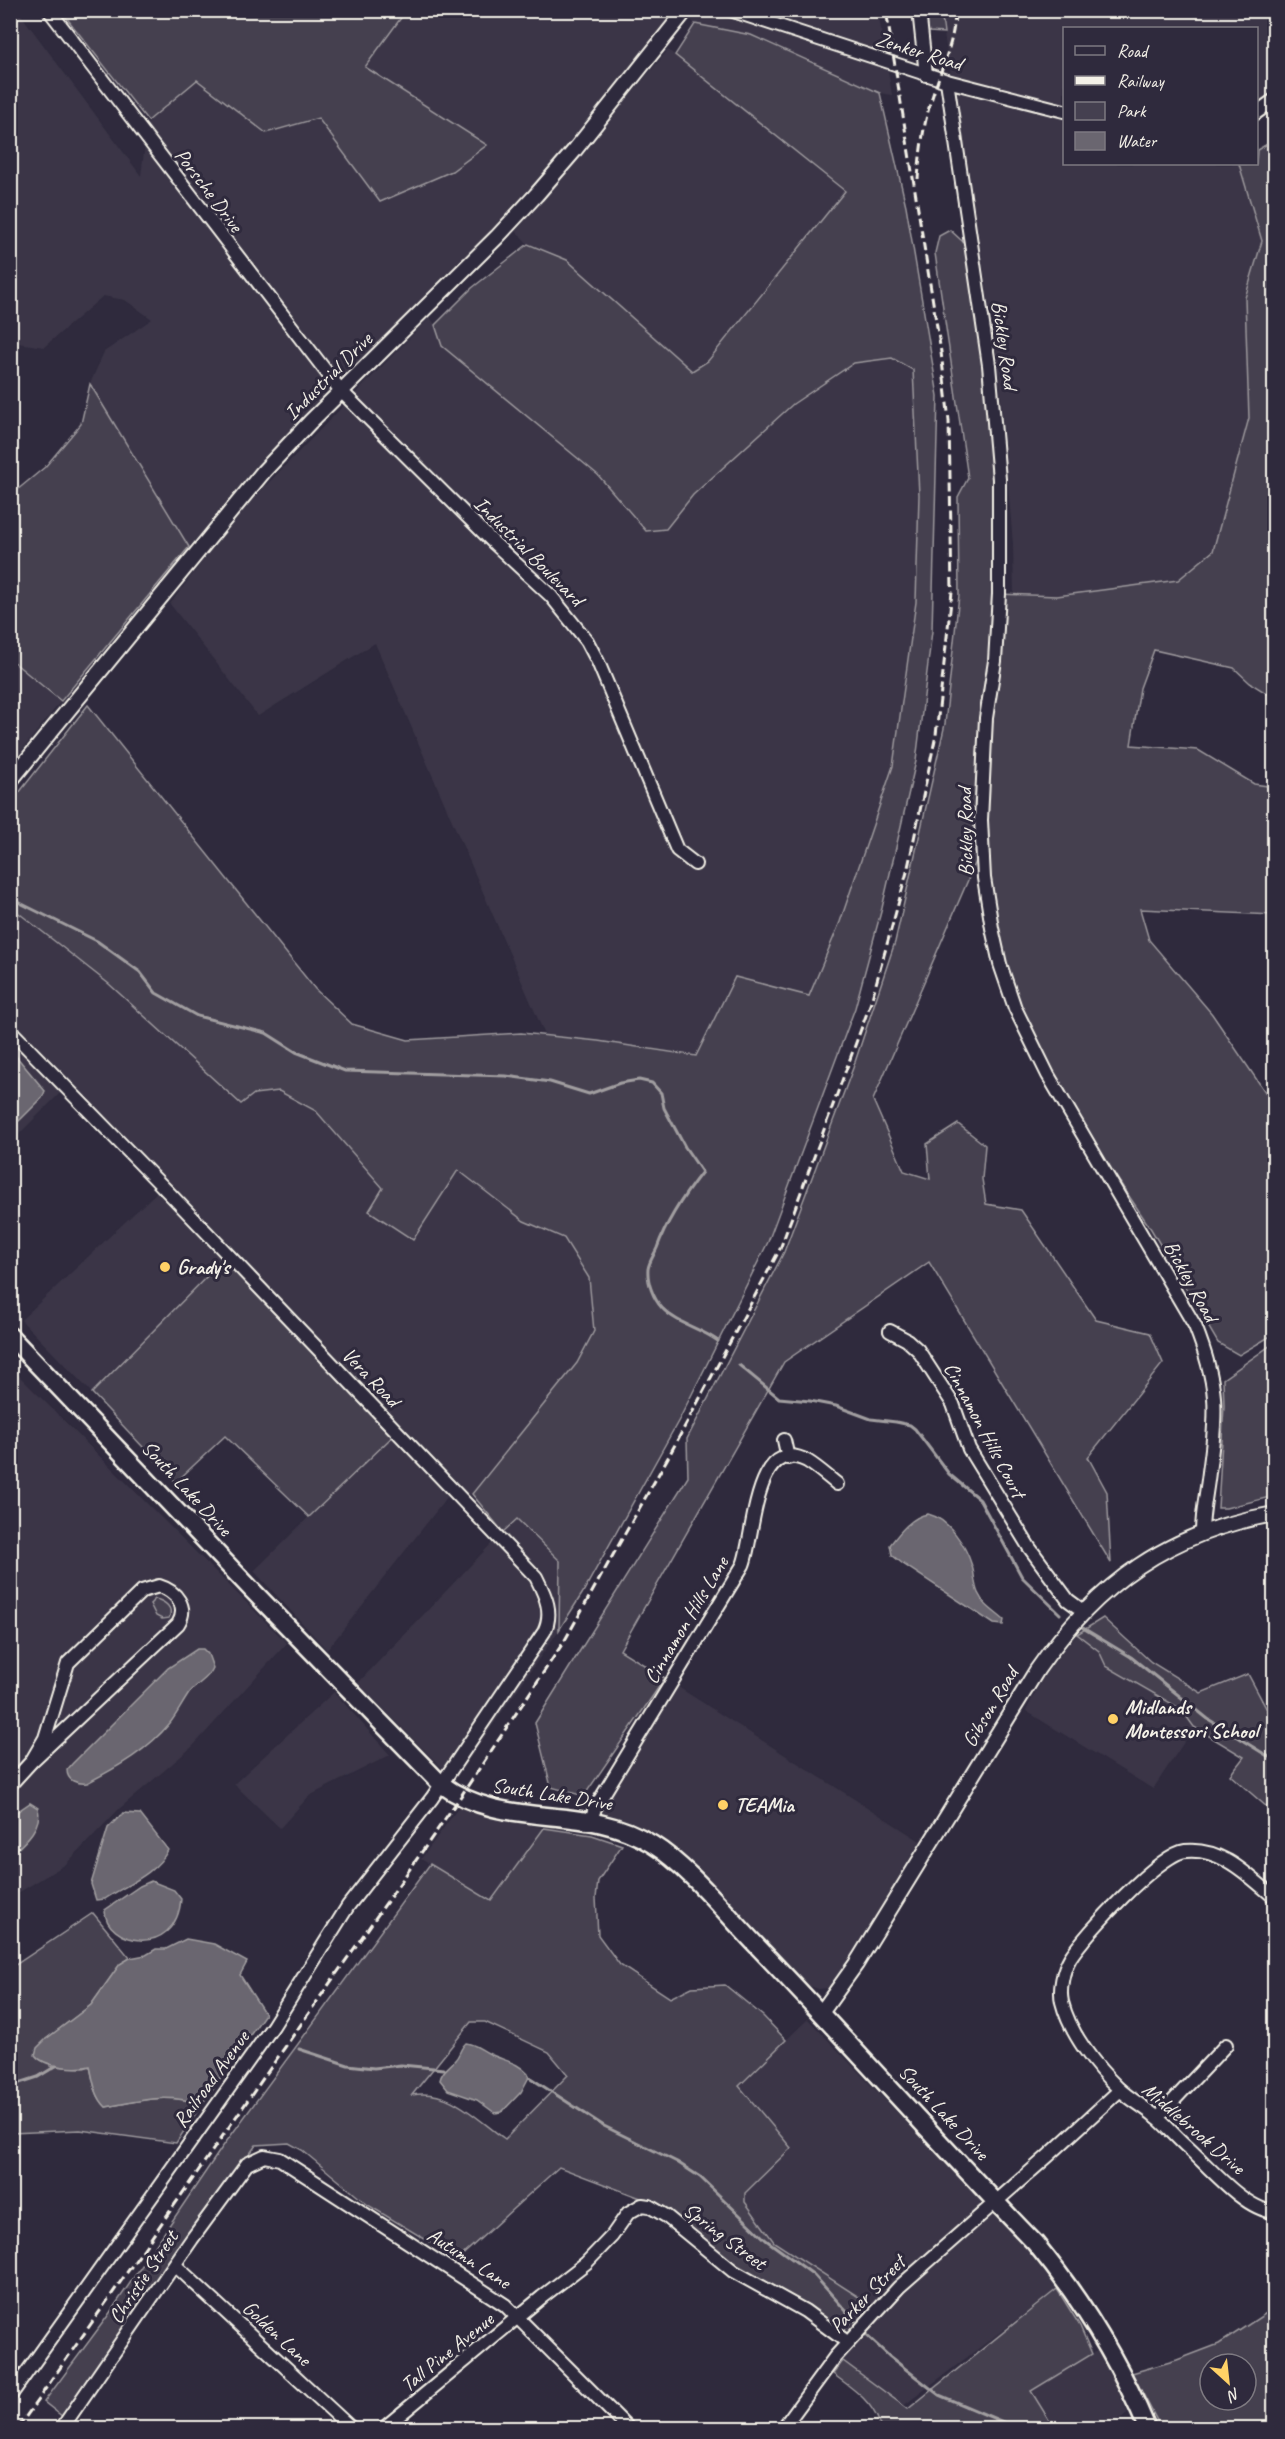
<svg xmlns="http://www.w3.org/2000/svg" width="1285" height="2439" font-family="Caveat,sans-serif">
<rect width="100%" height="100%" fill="#2f2a3d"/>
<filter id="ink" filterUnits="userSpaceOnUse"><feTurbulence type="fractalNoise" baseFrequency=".0167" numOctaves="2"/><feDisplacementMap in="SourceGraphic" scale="12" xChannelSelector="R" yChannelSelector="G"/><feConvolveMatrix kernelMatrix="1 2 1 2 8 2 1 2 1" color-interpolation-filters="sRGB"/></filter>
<g filter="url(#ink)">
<!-- built -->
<g fill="#3b3647">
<path d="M695,10L878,11L892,95L880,93L751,35L695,24L689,18Z"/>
<path d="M10,11H18L141,176L148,121L197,80L266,133L318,118L365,67L406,11H679L547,176L258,471L189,547L90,384L104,352L152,319L125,300L103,296L44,347L18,343L10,316Z"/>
<path d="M940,11H1274V95L1257,106L1256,28H1064V164H1239L1262,241L1245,298L1249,418L1213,551L1178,580L1057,596L1014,594L1013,544L999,375L981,252Z"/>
<path d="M668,50L846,191L708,361L692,371L567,260L528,244L516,231Z"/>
<path d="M430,317L435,325L442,346L598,475L646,531L666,529L693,495L793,404L854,363L892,358L913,370L919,495L916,602L893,766L840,922L809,996L735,977L697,1056L598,1041L545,1035L375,643L258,716L170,604L240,512Z"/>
<path d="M11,660L61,701L11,764Z"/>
<path d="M10,907L253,1094L279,1091L316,1111L383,1188L369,1211L413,1240L458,1170L524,1221L564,1238L589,1278L594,1331L577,1363L472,1494L448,1496L327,1650L254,1571L391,1436L223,1260L92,1393L21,1320L158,1191L60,1093L11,1142Z"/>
<path d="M10,1367L287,1643L193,1746L119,1809L66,1864L11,1897Z"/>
<path d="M516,1518L561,1561L559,1630L456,1778L438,1764L358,1683Z"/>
<path d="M1077,1634L1099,1651L1106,1666L1181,1709L1194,1727L1153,1789L1026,1711L1045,1673Z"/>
<path d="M678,1687L920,1841L834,1985L827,1988L819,1989L809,1986L690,1863L663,1841L597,1813Z"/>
<path d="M334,1692L390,1755L309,1796L280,1828L234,1784Z"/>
<path d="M461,1804L482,1813L544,1828L491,1902L421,1859Z"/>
<path d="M808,2019L1024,2246L1057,2289L903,2406L843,2361L842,2332L867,2303L774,2242L745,2202L739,2086Z"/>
<path d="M1097,2351L1115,2384L1128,2414L1102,2428H1054L1030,2391Z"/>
</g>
<!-- green -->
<g fill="#454050" stroke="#9c989c" stroke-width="1.5" fill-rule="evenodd">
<path d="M61,11H406L365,67L487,145L452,171L380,202L318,118L266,133L197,80L148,121Z"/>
<path d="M915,11H941L944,33L929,32Z"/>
<path d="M695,24L751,35L880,93L906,206L938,396L932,631L916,761L882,908L855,1008L768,1242L680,1418L582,1594L559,1630L560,1561L517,1519L503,1532L472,1494L577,1363L594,1331L589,1278L564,1238L524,1221L458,1170L413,1240L369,1211L383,1188L316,1111L279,1091L254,1094L241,1104L109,984L11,907V803L88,705L315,989L352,1024L408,1040L521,1033L598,1041L696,1056L735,977L809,996L840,922L893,766L916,602L919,495L913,370L892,358L854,363L793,404L693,495L666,529L646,531L598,475L442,346L435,325L472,288L528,244L567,260L692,371L708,361L845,191L675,55Z"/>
<path d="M1274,140V698L1250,683L1234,668L1154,650L1140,688L1131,745L1198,750L1254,784L1274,787V915L1140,909L1149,940L1212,1014L1274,1105V1334L1239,1355L1218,1343L1151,1229L1048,1075L1015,1008L981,850L873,1100L904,1171L930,1179L927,1144L958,1124L985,1145L982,1179L986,1204L1021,1210L1096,1320L1150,1333L1163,1363L1088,1457L1107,1492L1111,1563L929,1262L784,1362L620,1650L665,1678L584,1796L551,1787L535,1723L688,1477L687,1439L784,1252L853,1068L895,942L945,724L959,595L958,497L968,478L935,253L939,236L950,230L972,250L989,365L999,594L1057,596L1178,580L1213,551L1249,418L1245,298L1262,241L1239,164H1256L1257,150Z"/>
<path d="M90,384L189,547L61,701L11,660V495L45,467L81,424Z"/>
<path d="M224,1259L392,1437L309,1517L225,1436L176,1482L92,1393Z"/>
<path d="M1274,1343V1496L1226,1508H1218L1224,1406L1223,1379Z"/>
<path d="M155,1599C165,1601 174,1608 169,1618L162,1619L156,1616L150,1604Z"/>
<path d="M1103,1618L1151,1662L1201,1693L1248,1674L1274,1723V1813L1230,1775L1244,1757L1194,1727L1181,1709L1106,1666L1099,1651L1077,1634Z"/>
<path d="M544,1828L592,1835L622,1845L598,1881L596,1898L598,1935L620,1965L670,1998L692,1987L725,1985L763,2016L786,2040L739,2086L791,2148L745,2193V2202L774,2242L868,2303L842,2332L758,2281L651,2202L559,2167L458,2259L368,2205L302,2150L289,2143L256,2145L63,2417L44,2402L107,2317L221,2149L430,1864L491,1901ZM471,2022H485L549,2052L568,2075L505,2139C475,2118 450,2088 412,2095Z"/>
<path d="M93,1913L130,1958L120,1964L91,2005L46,2039L50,2066L84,2068L90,2066C93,2080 95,2097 106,2107C143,2100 165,2093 202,2104L176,2143L80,2130L11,2133V1968Z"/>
<path d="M1057,2289L1080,2326L1092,2354L1031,2391L1054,2428H877L880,2424C871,2400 853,2389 833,2374L843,2361L908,2409Z"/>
<path d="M1274,2308V2428H1161L1132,2373L1177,2360L1219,2344ZM1210,2364H1246V2400H1210Z"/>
</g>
<!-- water -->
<g fill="#6a6670" stroke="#a19ea0" stroke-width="1.5">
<path d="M11,1050L45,1091L42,1098L19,1121L14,1120L11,1116Z"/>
<path d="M928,1514C949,1519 966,1546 972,1566C975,1575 974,1584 978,1593C984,1606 994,1611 1004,1620L1003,1625L994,1624L903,1564L892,1555L890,1545C899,1533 912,1516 928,1514Z"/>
<path d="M197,1649H203L208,1654L213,1668C208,1680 195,1684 188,1695C182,1704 177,1714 170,1723C148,1750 118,1767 87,1783C77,1784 67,1781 67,1770L72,1764L168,1668Z"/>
<path d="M30,1803L38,1808C43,1827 24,1843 11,1855V1816Z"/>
<path d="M123,1813L140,1814L168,1850C156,1874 126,1885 105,1899L96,1900L91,1884L108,1828Z"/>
<path d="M151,1881L174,1890L181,1899C176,1960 104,1944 105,1910L140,1886Z"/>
<path d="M186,1939L214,1944L247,1962L240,1975L265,2014L202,2104C165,2093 143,2100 106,2107C95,2097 93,2080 90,2066C76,2070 44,2067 35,2055L37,2048L46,2039L91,2005L120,1964L130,1958L146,1955L156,1949H166Z"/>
<path d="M466,2043C475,2044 480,2049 488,2053C503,2061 517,2061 528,2074L529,2077L521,2092L502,2112L495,2113L477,2100L448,2090L440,2080C442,2070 449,2068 455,2060C460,2055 460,2048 466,2043Z"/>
</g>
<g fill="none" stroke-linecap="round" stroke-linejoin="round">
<!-- stream -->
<g stroke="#a19ea0" stroke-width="3">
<path d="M14,900L97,941L140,972L156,993L197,1016L266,1033L296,1052L345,1071L506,1076L550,1082L589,1094L620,1083L639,1080L652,1083L661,1093L664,1108L685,1147L702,1172C684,1195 667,1220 657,1248C654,1255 649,1262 648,1269C647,1282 653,1298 662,1308C677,1324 701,1328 718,1341"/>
<path d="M739,1365L779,1398L810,1401L836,1406L871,1419L896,1422L910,1425L915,1429L949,1474L980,1500L1022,1577L1060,1614"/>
<path d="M1083,1628L1131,1657L1208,1719L1274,1760"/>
<path d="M299,2049L348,2065L374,2068L401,2065L444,2069"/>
<path d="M529,2077L604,2126L677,2162L700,2177L766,2240L814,2275L855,2321"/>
<path d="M10,2086L38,2077L56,2066"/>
<path d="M865,2334L889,2356L939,2395L1017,2428"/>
</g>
<defs>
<g id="minor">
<path d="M49,10L341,391L495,544L551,596L587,641L598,662L677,850L695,864"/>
<path d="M730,10L947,81L1064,111"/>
<path d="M919,10L926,75"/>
<path d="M947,81L989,365L999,479V594L995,661L986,718L981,820L984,878L992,928L1000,964L1015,1008L1048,1075L1195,1326C1218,1384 1218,1410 1209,1472C1207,1491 1202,1512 1202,1532"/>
<path d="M1256,113L1274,100"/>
<path d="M10,1030L170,1194L536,1577C545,1595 554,1612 544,1632L432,1798L348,1906L273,2026L10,2396"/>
<path d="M890,1331L907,1340L918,1350L953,1404L969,1449L1029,1547L1068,1600L1083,1611"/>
<path d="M784,1440L788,1458"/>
<path d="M10,1785L31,1762L178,1624C189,1607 176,1591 159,1586L142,1591L68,1663L45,1738L31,1762"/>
<path d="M591,1820L595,1808L743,1565C754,1540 754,1433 807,1461C817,1467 827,1476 837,1484"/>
<path d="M1274,1897C1248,1875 1221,1847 1185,1851C1159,1854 1084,1935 1070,1958C1063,1970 1059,1989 1062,2002C1070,2034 1096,2067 1119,2089C1130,2099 1144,2107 1155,2116C1166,2125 1175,2136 1185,2145C1208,2165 1243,2209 1274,2212"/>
<path d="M1157,2118L1226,2045"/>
<path d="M176,2266L351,2428"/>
<path d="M62,2428L192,2239L247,2164L264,2156L280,2159L505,2305L628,2428"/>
<path d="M384,2428L542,2297L586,2263L612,2236L628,2213L642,2205L649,2206L666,2216L733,2271L805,2311L847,2342"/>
<path d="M783,2428L835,2357L899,2287L1048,2156L1120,2090"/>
</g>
<g id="tertiary">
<path d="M10,781L264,471L310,422L497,237L536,195L574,151L686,10"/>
<path d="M821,2013L856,1964L1037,1670C1097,1583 1169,1532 1274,1514"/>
</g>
<path id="secondary" d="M10,1336L252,1590L441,1784C506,1832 584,1801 652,1844C688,1866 728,1916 759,1948C852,2045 941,2146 1035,2243C1082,2300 1119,2361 1147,2428"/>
</defs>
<!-- minor casing -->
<use href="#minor" stroke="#f4f1e8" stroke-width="16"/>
<!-- tertiary casing -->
<use href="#tertiary" stroke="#f4f1e8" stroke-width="18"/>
<!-- secondary casing -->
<use href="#secondary" stroke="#f4f1e8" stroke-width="21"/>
<!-- minor -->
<use href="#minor" stroke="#2f2a3d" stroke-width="12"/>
<!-- tertiary -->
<use href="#tertiary" stroke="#2f2a3d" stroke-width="14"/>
<!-- secondary -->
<use href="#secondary" stroke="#2f2a3d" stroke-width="16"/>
<!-- rail -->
<g stroke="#f4f1e8" stroke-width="3" stroke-dasharray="9 4.5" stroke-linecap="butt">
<path d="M918,179C920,152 923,126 931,101C940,70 955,43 955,10"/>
<path d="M18,2428L461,1796L565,1640L670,1454L780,1249L871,1002L907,872L936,735L952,592L949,421L941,352L886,10"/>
</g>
</g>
</g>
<!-- markers -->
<g fill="#ffd166" stroke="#2f2a3d" stroke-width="2">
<circle cx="165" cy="1267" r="6"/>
<circle cx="1113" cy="1719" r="6"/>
<circle cx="723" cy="1805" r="6"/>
</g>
<g text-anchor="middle" stroke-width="6" stroke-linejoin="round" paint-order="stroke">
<!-- street labels -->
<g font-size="21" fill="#f4f1e8" stroke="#2f2a3d">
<text transform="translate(919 51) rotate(17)" y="7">Zenker Road</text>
<text transform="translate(209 190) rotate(53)" y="7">Porsche Drive</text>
<text transform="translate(1005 345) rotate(82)" y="7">Bickley Road</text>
<text transform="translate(328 376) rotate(-45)" y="7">Industrial Drive</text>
<text transform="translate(529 551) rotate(45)" y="7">Industrial Boulevard</text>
<text transform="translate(965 832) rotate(-91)" y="7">Bickley Road</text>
<text transform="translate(1191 1281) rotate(61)" y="7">Bickley Road</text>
<text transform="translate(371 1377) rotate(46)" y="7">Vera Road</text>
<text transform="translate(985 1430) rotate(62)" y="7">Cinnamon Hills Court</text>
<text transform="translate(187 1488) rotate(47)" y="7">South Lake Drive</text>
<text transform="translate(686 1620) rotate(-59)" y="7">Cinnamon Hills Lane</text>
<text transform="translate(990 1707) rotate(-59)" y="7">Gibson Road</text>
<text transform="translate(552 1794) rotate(9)" y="7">South Lake Drive</text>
<text transform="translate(211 2079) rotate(-54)" y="7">Railroad Avenue</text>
<text transform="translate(944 2112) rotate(47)" y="7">South Lake Drive</text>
<text transform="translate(1194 2128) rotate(41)" y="7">Middlebrook Drive</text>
<text transform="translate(725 2236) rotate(37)" y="7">Spring Street</text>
<text transform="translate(469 2258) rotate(33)" y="7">Autumn Lane</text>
<text transform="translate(143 2277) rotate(-56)" y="7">Christie Street</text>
<text transform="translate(867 2294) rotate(-46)" y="7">Parker Street</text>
<text transform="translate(277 2333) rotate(43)" y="7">Golden Lane</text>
<text transform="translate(447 2352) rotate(-39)" y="7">Tall Pine Avenue</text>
</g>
<!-- poi labels -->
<g font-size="21" font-weight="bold" fill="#f4f1e8" stroke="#2f2a3d" text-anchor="start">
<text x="177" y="1274">Grady's</text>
<text x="1125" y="1714">Midlands<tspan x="1125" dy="24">Montessori School</tspan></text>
<text x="735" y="1812">TEAMia</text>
</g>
</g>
<!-- margin -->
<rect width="1285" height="2439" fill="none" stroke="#2f2a3d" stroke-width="36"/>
<rect x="18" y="18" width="1249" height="2403" fill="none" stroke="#f4f1e8" stroke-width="2" filter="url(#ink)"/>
<!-- legend -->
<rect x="1063" y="27" width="195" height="138" fill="#2f2a3d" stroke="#7e7a81" stroke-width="1.5"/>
<rect x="1075" y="46" width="30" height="9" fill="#2f2a3d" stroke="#7e7a81" stroke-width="1.5"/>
<text x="1117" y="57" font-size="18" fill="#f4f1e8">Road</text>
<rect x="1075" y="76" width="30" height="9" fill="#f4f1e8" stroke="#7e7a81" stroke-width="1.5"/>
<text x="1117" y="87" font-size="18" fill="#f4f1e8">Railway</text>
<rect x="1075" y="102" width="30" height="18" fill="#454050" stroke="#7e7a81" stroke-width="1.5"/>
<text x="1117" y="117" font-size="18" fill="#f4f1e8">Park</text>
<rect x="1075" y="132" width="30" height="18" fill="#6a6670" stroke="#7e7a81" stroke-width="1.5"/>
<text x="1117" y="147" font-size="18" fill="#f4f1e8">Water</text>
<!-- north arrow -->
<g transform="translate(1228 2382) rotate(153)"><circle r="28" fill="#2f2a3d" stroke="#7e7a81" stroke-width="1.5"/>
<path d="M0-4.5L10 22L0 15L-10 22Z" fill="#ffd166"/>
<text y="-9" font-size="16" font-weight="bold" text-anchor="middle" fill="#f4f1e8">N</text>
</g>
</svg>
